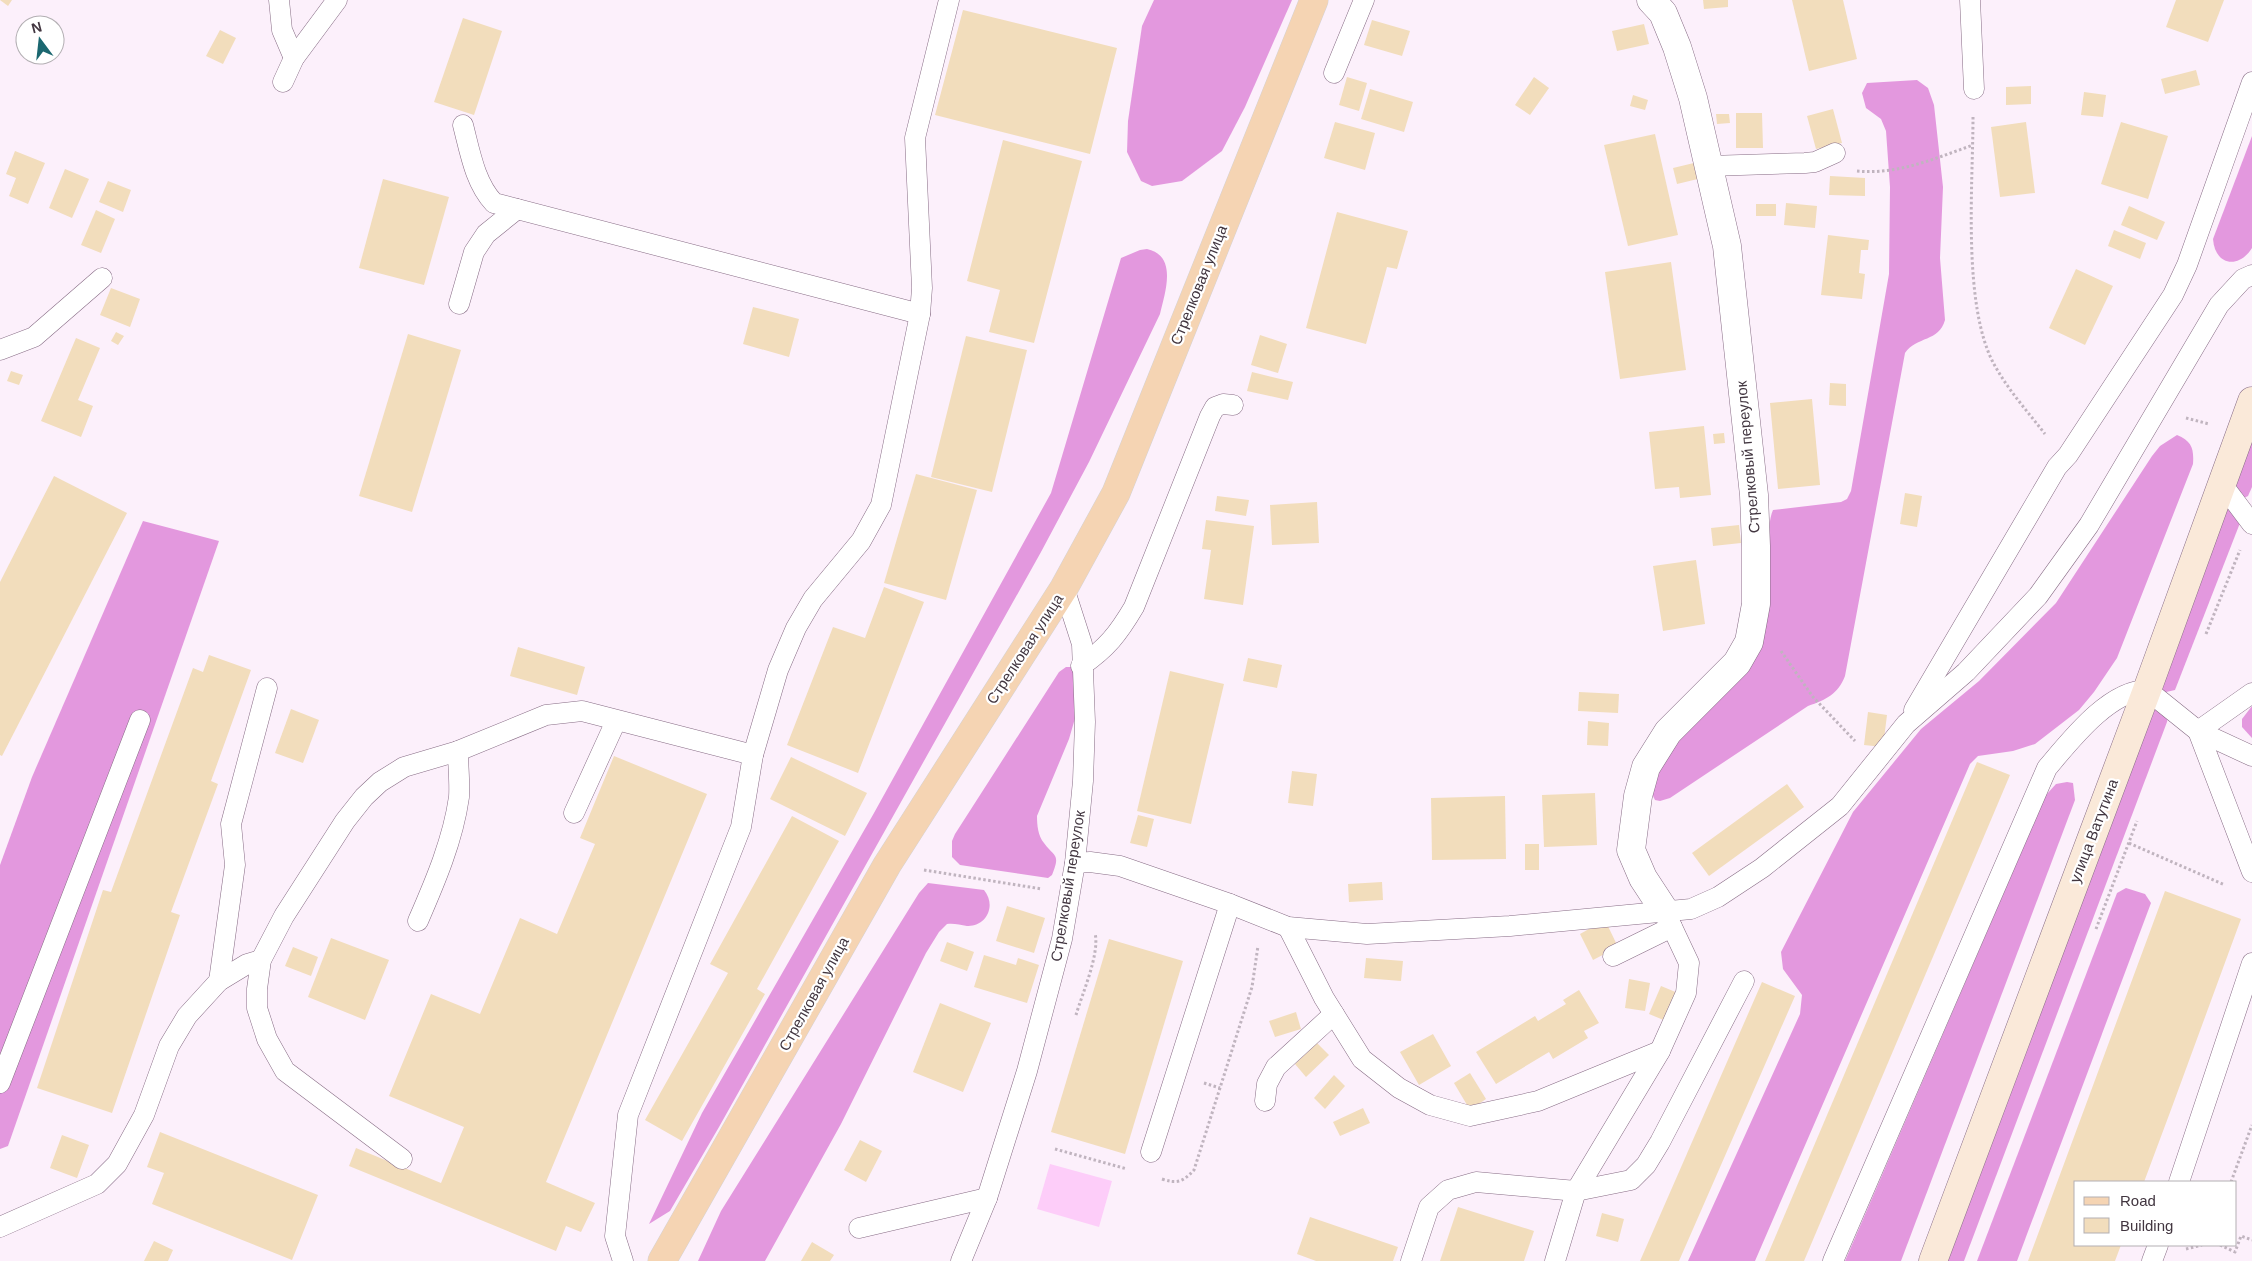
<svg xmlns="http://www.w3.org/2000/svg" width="2252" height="1261" font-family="Arial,sans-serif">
<rect width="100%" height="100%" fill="#fcf0fb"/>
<!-- green -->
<path fill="#fdcdf9" d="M1050,1164L1112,1181L1099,1227L1037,1209Z"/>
<!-- forest -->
<g fill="#e398de">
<path d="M1154,0H1292L1245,107L1222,151L1182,181L1152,186L1141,181L1127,152L1128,121L1142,26Z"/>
<path d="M1917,80L1928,88L1934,105L1943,187L1940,258L1945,320C1939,342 1917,336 1905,353L1845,676C1838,694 1826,700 1808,706L1670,798L1660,801L1655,800L1651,792L1658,770L1768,614C1772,586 1764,530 1773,510L1841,502L1847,499L1851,491L1889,274L1890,187L1886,131L1881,119L1866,108L1862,93L1867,83Z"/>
<path d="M2252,136V248C2239,269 2215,266 2213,239Z"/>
<path d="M1147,249C1178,256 1165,292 1160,314L1089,462L1041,552L719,1127L670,1211L649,1224L702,1113L874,813L1051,493L1121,258L1140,250Z"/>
<path d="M2252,414V487L2248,496L2244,498L2229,487Z"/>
<path d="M2177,435C2192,441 2194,449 2193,464L2117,658L2094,692L2079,710L2035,744L2013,751L1978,756L1970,764L1755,1261H1688L1800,1014L1802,995L1783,969L1781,952L1853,812L1921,729L1979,681L2056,603L2152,456L2160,446Z"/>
<path d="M2227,507L2240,523L2175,690L2162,693L2157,690Z"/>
<path d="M143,521L219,541L8,1146L0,1149V865L32,777Z"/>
<path d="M1066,667H1072L1075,673L1076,715L1069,739L1037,816C1037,825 1038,836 1044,843C1054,857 1061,853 1052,875L1048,878L960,865L952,857V841L955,834L1059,672Z"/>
<path d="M2151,703L2168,716L2167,722L1964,1261H1938Z"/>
<path d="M2252,706V738L2242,727V719Z"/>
<path d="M2067,782L2073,783L2075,800L1901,1261H1845L2046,795L2056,784Z"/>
<path d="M928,883L984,890C997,906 986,927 967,926C960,925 954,923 947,924L939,932L926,953L841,1124L765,1261H698L721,1211L919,893Z"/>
<path d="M2126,888L2145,894L2151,903L2017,1261H1977L2117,893Z"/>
</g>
<!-- building -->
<g fill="#f2ddbc">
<path d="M0,0H12L8,6Z"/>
<path d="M1703,0H1728V7L1704,9Z"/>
<path d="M1792,0H1843L1857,59L1809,71Z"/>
<path d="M2176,0H2224L2208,42L2166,27Z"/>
<path d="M963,10L1117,48L1090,154L935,115Z"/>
<path d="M463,18L502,31L474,115L434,102Z"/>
<path d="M1372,20L1410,31L1402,56L1364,45Z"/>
<path d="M1644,24L1649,44L1617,51L1612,31Z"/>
<path d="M220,30L236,38L223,64L206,56Z"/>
<path d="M2196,70L2200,85L2165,94L2161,79Z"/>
<path d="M1347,77L1367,83L1359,111L1339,105Z"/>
<path d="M1534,77L1549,88L1530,115L1515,105Z"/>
<path d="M2031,86V104L2006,105V87Z"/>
<path d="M1370,89L1413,102L1404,132L1361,119Z"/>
<path d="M2084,92L2106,95L2103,117L2081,115Z"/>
<path d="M1633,95L1648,100L1645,110L1630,106Z"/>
<path d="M1833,109L1842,143L1816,149L1807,116Z"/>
<path d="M1736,113H1762L1763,148H1736Z"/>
<path d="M1716,114H1729L1730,123L1717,124Z"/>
<path d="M1335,122L1375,133L1365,170L1324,158Z"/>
<path d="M2026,122L2035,193L2000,197L1991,127Z"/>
<path d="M2121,122L2168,136L2148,199L2101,184Z"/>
<path d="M1655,134L1678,235L1628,246L1604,145Z"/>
<path d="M1003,140L1082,161L1034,343L989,332L1000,290L967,281Z"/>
<path d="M15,151L45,163L28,204L9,196L16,178L6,174Z"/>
<path d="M1698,162L1702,178L1677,184L1673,168Z"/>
<path d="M65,169L89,179L72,218L49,208Z"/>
<path d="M1830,176L1865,178V196L1829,195Z"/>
<path d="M383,179L449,197L424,285L359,268Z"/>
<path d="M108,181L131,190L123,212L99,202Z"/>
<path d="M1786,203L1817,206L1815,228L1784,225Z"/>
<rect x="1756" y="204" width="20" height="12"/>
<path d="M2129,206L2165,222L2157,240L2121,225Z"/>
<path d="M96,210L115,219L101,253L81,245Z"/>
<path d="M1337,212L1408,231L1397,269L1387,267L1366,344L1306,328Z"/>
<path d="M2114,230L2146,243L2140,259L2108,246Z"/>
<path d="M1828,235L1869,240L1868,250H1861L1859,273L1865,274L1862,299L1821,295Z"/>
<path d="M1671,262L1686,370L1620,379L1605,272Z"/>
<path d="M2076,269L2113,286L2085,345L2049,328Z"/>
<path d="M111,288L140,299L130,327L100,315Z"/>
<path d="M753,307L799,319L789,357L743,344Z"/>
<path d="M116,332L124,336L118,345L111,341Z"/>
<path d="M408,334L461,350L412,512L359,496Z"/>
<path d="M1260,335L1287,344L1278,373L1251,365Z"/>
<path d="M966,336L1027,350L992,492L931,477Z"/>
<path d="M76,338L100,348L78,400L93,406L81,437L41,421Z"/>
<path d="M11,371L23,375L19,385L7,381Z"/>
<path d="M1252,372L1293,382L1288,400L1247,391Z"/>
<path d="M1830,383L1846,384V406L1829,405Z"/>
<path d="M1812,399L1820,485L1778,489L1770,403Z"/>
<path d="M1704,426L1711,495L1680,498L1679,487L1655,489L1649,432Z"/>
<path d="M1724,433L1725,443L1714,444L1713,434Z"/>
<path d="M916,474L977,490L946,600L884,583Z"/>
<path d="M54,476L127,513L2,756L0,755V582Z"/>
<path d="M1905,493L1922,496L1917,527L1900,524Z"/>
<path d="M1217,496L1249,500L1246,516L1215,511Z"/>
<path d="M1317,502L1319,543L1272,545L1270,505Z"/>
<path d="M1206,520L1254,526L1243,605L1204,599L1211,550L1202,549Z"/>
<path d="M1739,525L1741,543L1713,546L1711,528Z"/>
<path d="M1696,560L1705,624L1663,631L1653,566Z"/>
<path d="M884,587L924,602L858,773L787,745L833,627L865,638Z"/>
<path d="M518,647L585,667L577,695L510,676Z"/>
<path d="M209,655L251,670L211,781L218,784L171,912L180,915L112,1113L37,1088L103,890L111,892L193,668L203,672Z"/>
<path d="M1248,658L1282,665L1277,688L1243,681Z"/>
<path d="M1170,671L1224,684L1191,824L1137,811Z"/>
<path d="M1579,692L1619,694L1618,713L1578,711Z"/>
<path d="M291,709L319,720L303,763L275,753Z"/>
<path d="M1868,712L1887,715L1883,747L1864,745Z"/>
<path d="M1588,721L1609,723L1608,746L1587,745Z"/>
<path d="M614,756L707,794L546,1182L595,1203L581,1232L566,1226L556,1251L349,1166L356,1148L441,1183L464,1127L389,1096L431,994L480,1014L520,918L557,934L595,844L580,838Z"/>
<path d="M791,757L867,793L845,836L770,799Z"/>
<path d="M1977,762L2010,775L1804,1261H1765Z"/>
<path d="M1292,771L1317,774L1313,806L1288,803Z"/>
<path d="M1787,784L1804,807L1709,876L1692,853Z"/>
<path d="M1595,793L1597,845L1544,847L1542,795Z"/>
<path d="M1505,796L1506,859L1432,860L1431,798Z"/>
<path d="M1138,815L1154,819L1147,847L1130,843Z"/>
<path d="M792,816L839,841L757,989L765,994L682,1141L645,1120L728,973L710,964Z"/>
<rect x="1525" y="844" width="14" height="26"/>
<path d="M1382,882L1383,900L1349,902L1348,884Z"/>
<path d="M2165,891L2241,919L2172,1107L2144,1182H2076V1245H2121L2115,1261H2028Z"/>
<path d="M1007,906L1045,918L1034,953L996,941Z"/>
<path d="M1605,920L1618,947L1593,960L1580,934Z"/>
<path d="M331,938L389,960L365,1020L308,997Z"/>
<path d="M1109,939L1183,961L1125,1154L1051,1132Z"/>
<path d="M947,942L974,952L967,971L940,961Z"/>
<path d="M293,947L318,957L311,976L285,966Z"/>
<path d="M984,955L1016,965L1018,958L1039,965L1027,1003L974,987Z"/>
<path d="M1366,958L1403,961L1401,981L1364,978Z"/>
<path d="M1629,979L1650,983L1645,1011L1625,1008Z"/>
<path d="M1762,982L1795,996L1679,1261H1640Z"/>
<path d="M1661,986L1678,993L1666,1021L1649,1014Z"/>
<path d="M1579,990L1599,1023L1584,1031L1588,1038L1553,1059L1549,1052L1496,1084L1476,1052L1535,1016L1538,1021L1566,1004L1563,1000Z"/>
<path d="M940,1003L991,1023L963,1092L913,1072Z"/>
<path d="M1296,1012L1301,1029L1275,1037L1269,1021Z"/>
<path d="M1433,1034L1451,1066L1419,1085L1400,1052Z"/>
<path d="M1317,1043L1329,1055L1306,1077L1295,1064Z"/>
<path d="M1470,1073L1486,1099L1470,1110L1454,1083Z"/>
<path d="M1334,1075L1345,1086L1325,1109L1314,1098Z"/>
<path d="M1363,1108L1370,1123L1340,1136L1333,1122Z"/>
<path d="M160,1132L318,1195L292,1260L152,1204L164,1173L147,1167Z"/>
<path d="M62,1135L89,1145L77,1178L50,1168Z"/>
<path d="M860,1140L882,1151L866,1182L844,1170Z"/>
<path d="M1458,1207L1534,1231L1524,1261H1440Z"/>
<path d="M1602,1213L1624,1219L1618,1242L1596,1236Z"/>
<path d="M1310,1217L1398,1247L1393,1261H1316L1297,1254Z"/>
<path d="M154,1241L173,1250L168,1261H144Z"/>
<path d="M812,1242L834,1255L830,1261H801Z"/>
</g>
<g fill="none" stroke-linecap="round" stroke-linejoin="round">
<defs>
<g id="lane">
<path d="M279,0L282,30L294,58"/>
<path d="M1970,0L1974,89"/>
<path d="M1334,73L1364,0"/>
<path d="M283,82L294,58L337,0"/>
<path d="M463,125C470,152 475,183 494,203L920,314"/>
<path d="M1709,166L1805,163L1815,162L1835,153"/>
<path d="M459,304L474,252L486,234L517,209"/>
<path d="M0,350L34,337L102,278"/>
<path d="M2222,484L2252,524"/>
<path d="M1081,666C1107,648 1118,634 1134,607L1210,416L1215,407L1223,404L1233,405"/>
<path d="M1914,710L2057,467L2068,455L2173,295L2187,265L2252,82"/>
<path d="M2198,731L2252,693"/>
<path d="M2198,731L2252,756"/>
<path d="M574,813L616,721"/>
<path d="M1075,863L1090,862L1120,866L1230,904L1288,927L1367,934L1510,926L1691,909L1718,897L1762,868L1840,806L1906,724L1966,672L2038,596L2089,525L2219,305L2243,279L2252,275"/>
<path d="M418,921C435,882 453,840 459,797C460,783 458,766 458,751"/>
<path d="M1288,927L1324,998L1362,1059L1399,1088L1430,1105L1470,1116L1538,1101L1660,1051"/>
<path d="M1613,956L1672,927"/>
<path d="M219,981L235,865L231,824L267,688"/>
<path d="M0,1083L140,720"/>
<path d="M1265,1101L1267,1084L1276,1067L1334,1014"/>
<path d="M1151,1152L1230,904"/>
<path d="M402,1159L285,1071L267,1039L257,1008V989L261,960L284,916L345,821L364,797L380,782L404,767L458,751L546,715L582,711L753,755"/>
<path d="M2179,1182L2252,963"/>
<path d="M0,1227L97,1184L117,1164L144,1115L169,1046L187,1016L219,981L247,964L261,960"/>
<path d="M859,1228L987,1198"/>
<path d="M623,1261L615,1236L628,1115L741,827L753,755L778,670L796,628L813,599L861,541L881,505L920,314L922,288L915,138L949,0"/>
<path d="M961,1261L987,1198L1027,1071L1062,939L1075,863L1083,781L1085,722L1082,644L1064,588"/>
<path d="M1411,1261L1429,1207L1448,1190L1476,1182L1576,1191L1631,1180L1646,1165L1660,1142L1744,981"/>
<path d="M1555,1261L1576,1191L1660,1051L1686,993L1689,963L1664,910"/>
<path d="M1833,1261L2047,768C2070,741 2109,690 2147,690L2198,731L2252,872"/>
<path d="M2152,1261L2158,1245"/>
</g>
<path id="street" d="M1651,0L1663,13L1677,47L1693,98L1727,246L1754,495L1756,546V604L1749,642L1737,663L1668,732L1646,767L1638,796L1631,850L1643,878L1664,910"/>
<path id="secondary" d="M1933,1261L2147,690L2252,401"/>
<path id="primary" d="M662,1261L887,865L1064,588L1116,493L1314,0"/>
</defs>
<!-- lane casing -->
<use href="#lane" stroke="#876c85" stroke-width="21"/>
<!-- street casing -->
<use href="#street" stroke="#876c85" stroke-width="29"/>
<!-- secondary casing -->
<use href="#secondary" stroke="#876c85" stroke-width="29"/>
<!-- primary casing -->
<use href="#primary" stroke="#d5d3d5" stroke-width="29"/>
<!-- path -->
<g stroke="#c0b4bf" stroke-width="3" stroke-dasharray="2.5 2.5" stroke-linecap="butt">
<path d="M1973,117C1973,185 1962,308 1995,366C2009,391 2028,412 2045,434"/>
<path d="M1857,171C1898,175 1936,158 1973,145"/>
<path d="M2186,418L2209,424"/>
<path d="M2206,634L2240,550"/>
<path d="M1781,651L1813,697L1855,741"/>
<path d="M2129,843L2225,885"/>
<path d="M924,870L1042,889"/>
<path d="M2096,929L2137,821"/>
<path d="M1076,1015C1082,994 1100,954 1095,933"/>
<path d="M1204,1083L1220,1088"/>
<path d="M1055,1149L1127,1169"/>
<path d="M1162,1179C1177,1184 1183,1182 1194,1170L1252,987L1258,946"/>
<path d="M2231,1182L2252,1125"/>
<path d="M2220,1245L2235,1252L2241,1236L2252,1240"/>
<path d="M2186,1249L2202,1245"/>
</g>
<!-- lane -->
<use href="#lane" stroke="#fff" stroke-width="20"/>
<!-- street -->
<use href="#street" stroke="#fff" stroke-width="28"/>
<!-- secondary -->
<use href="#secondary" stroke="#fae9d9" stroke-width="28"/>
<!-- primary -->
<use href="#primary" stroke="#f5d4b3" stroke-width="28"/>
</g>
<g text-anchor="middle" stroke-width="4.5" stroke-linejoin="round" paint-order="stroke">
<!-- street labels -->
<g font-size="15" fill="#423640" stroke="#fff">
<text transform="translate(1199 285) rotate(-68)" y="5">Стрелковая улица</text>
<text transform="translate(1748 457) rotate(-95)" y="5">Стрелковый переулок</text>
<text transform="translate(1025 649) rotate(-57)" y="5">Стрелковая улица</text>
<text transform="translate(2094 831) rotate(-69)" y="5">улица Ватутина</text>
<text transform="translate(1068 886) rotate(-81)" y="5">Стрелковый переулок</text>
<text transform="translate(814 994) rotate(-61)" y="5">Стрелковая улица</text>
</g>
</g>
<!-- legend -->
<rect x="2074" y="1181" width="162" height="65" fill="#ffffff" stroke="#b3afb3"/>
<rect x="2084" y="1197" width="25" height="8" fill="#f5d4b3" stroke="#b3afb3"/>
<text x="2120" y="1206" font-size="15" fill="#423640">Road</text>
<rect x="2084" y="1218" width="25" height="15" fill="#f2ddbc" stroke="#b3afb3"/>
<text x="2120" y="1231" font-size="15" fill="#423640">Building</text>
<!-- north arrow -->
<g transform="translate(40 40) rotate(345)"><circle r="24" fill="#ffffff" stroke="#b3afb3"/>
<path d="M0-4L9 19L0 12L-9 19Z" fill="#1b6770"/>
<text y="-8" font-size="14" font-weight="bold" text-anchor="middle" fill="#423640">N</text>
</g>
</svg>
